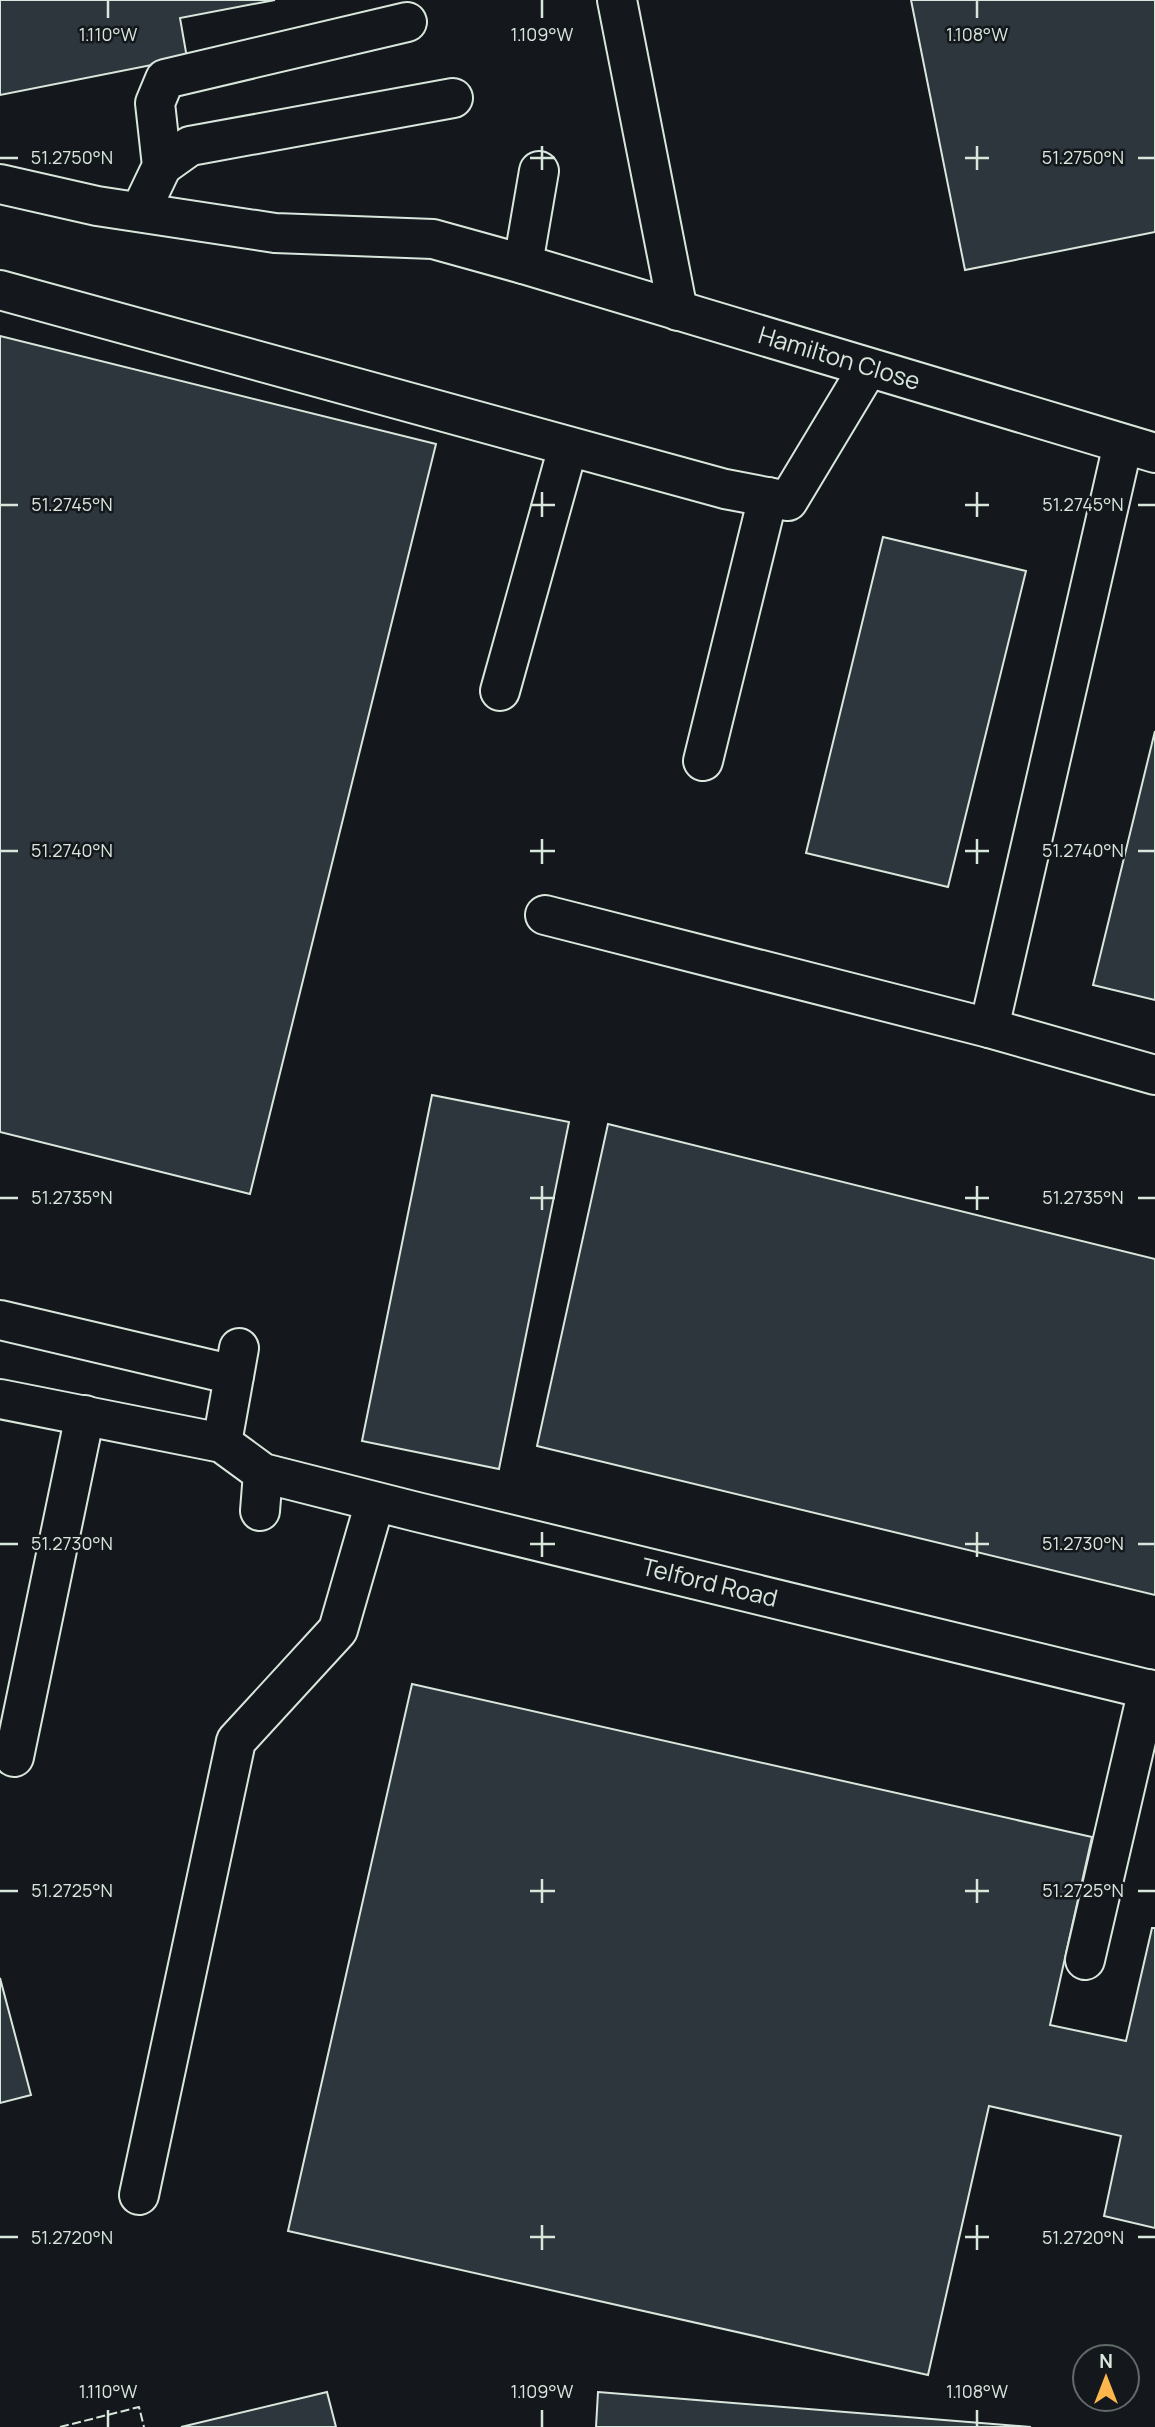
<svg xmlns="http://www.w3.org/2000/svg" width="1155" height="2427" font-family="Manrope,sans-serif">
<rect width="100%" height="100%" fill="#14181c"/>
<!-- building -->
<g fill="#2c363c" stroke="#d8e6dc" stroke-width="2">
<path d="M0,0H275L180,18L187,58L0,95Z"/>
<path d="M911,0H1155V232L965,270Z"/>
<path d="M0,336L436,444L250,1194L0,1132Z"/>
<path d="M883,537L1026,571L948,887L806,853Z"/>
<path d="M1155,731V1000L1093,985Z"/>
<path d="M432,1095L569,1122L499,1469L362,1441Z"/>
<path d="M608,1124L1155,1259V1595L537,1446Z"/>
<path d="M412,1684L1092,1837L1050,2025L1126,2041L1152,1928H1155V2228L1104,2216L1121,2136L989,2106L928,2375L288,2231Z"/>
<path d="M0,1978L31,2095L0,2103Z"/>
<path d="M327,2392L336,2427H181Z"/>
<path d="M598,2392L1031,2427H596Z"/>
</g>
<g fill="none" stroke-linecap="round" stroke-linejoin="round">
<defs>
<g id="minor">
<path d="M617,0L678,311"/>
<path d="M162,166L190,146L453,98"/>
<path id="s1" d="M0,184L97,206L275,233L433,239L523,264L1155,453"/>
<path d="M140,212L162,166L155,103L165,79L407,22"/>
<path d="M523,264L539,171"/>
<path d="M0,290L725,489L788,501L868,368"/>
<path d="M500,691L568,447"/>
<path d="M703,761L768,497"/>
<path d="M545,915L989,1028L1155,1075"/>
<path d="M989,1028L1123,444"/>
<path d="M0,1320L234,1375"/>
<path id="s2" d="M0,1399L222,1443L263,1473L417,1512L1155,1691"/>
<path d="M222,1443L239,1348"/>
<path d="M260,1511L263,1473"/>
<path d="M14,1757L85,1415"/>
<path d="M1085,1960L1148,1689"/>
<path d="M139,2195L236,1741L338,1630L375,1502"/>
</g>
</defs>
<!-- minor casing -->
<use href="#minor" stroke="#d8e6dc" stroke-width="42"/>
<!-- minor -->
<use href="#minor" stroke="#14181c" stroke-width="38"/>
<!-- fence -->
<path stroke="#d8e6dc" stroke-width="2" stroke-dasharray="9 3.5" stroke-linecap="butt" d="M60,2427L139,2407L144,2427"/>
</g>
<!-- ticks -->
<path fill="none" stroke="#d8e6dc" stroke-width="2.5" d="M108,0V18M542,0V18M977,0V18M542,146V170M977,146V170M0,158H18M530,158H555M965,158H989M1138,158H1155M542,492V517M977,492V517M0,505H18M530,505H555M965,505H989M1138,505H1155M542,839V864M977,839V864M0,851H18M530,851H555M965,851H989M1138,851H1155M542,1186V1210M977,1186V1210M0,1198H18M530,1198H555M965,1198H989M1138,1198H1155M542,1532V1557M977,1532V1557M0,1544H18M530,1544H555M965,1544H989M1138,1544H1155M542,1879V1903M977,1879V1903M0,1891H18M530,1891H555M965,1891H989M1138,1891H1155M542,2225V2250M977,2225V2250M0,2237H18M530,2237H555M965,2237H989M1138,2237H1155M108,2410V2427M542,2410V2427M977,2410V2427"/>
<g text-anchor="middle" stroke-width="5" stroke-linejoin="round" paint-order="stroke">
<!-- street labels -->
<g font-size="24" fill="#d8e6dc" stroke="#14181c">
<text dy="8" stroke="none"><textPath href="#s1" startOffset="861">Hamilton Close</textPath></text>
<text dy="8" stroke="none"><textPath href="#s2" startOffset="737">Telford Road</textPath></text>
</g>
</g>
<g font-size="18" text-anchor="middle" fill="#d8e6dc" stroke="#14181c" stroke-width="5" stroke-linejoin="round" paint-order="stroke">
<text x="108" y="41">1.110°W</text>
<text x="542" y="41">1.109°W</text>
<text x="977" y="41">1.108°W</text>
<text x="72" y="164">51.2750°N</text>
<text x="1083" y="164">51.2750°N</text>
<text x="72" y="511">51.2745°N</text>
<text x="1083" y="511">51.2745°N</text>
<text x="72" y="857">51.2740°N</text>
<text x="1083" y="857">51.2740°N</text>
<text x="72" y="1204">51.2735°N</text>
<text x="1083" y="1204">51.2735°N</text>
<text x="72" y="1550">51.2730°N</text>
<text x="1083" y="1550">51.2730°N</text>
<text x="72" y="1897">51.2725°N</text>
<text x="1083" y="1897">51.2725°N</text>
<text x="72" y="2244">51.2720°N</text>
<text x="1083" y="2244">51.2720°N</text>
<text x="108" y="2398">1.110°W</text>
<text x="542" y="2398">1.109°W</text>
<text x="977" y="2398">1.108°W</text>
</g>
<!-- north arrow -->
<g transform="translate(1106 2378)"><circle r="33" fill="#14181c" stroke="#626a69" stroke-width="2"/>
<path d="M0-5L12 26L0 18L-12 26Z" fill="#ffb74d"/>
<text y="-10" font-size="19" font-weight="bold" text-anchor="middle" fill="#d8e6dc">N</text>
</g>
</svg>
